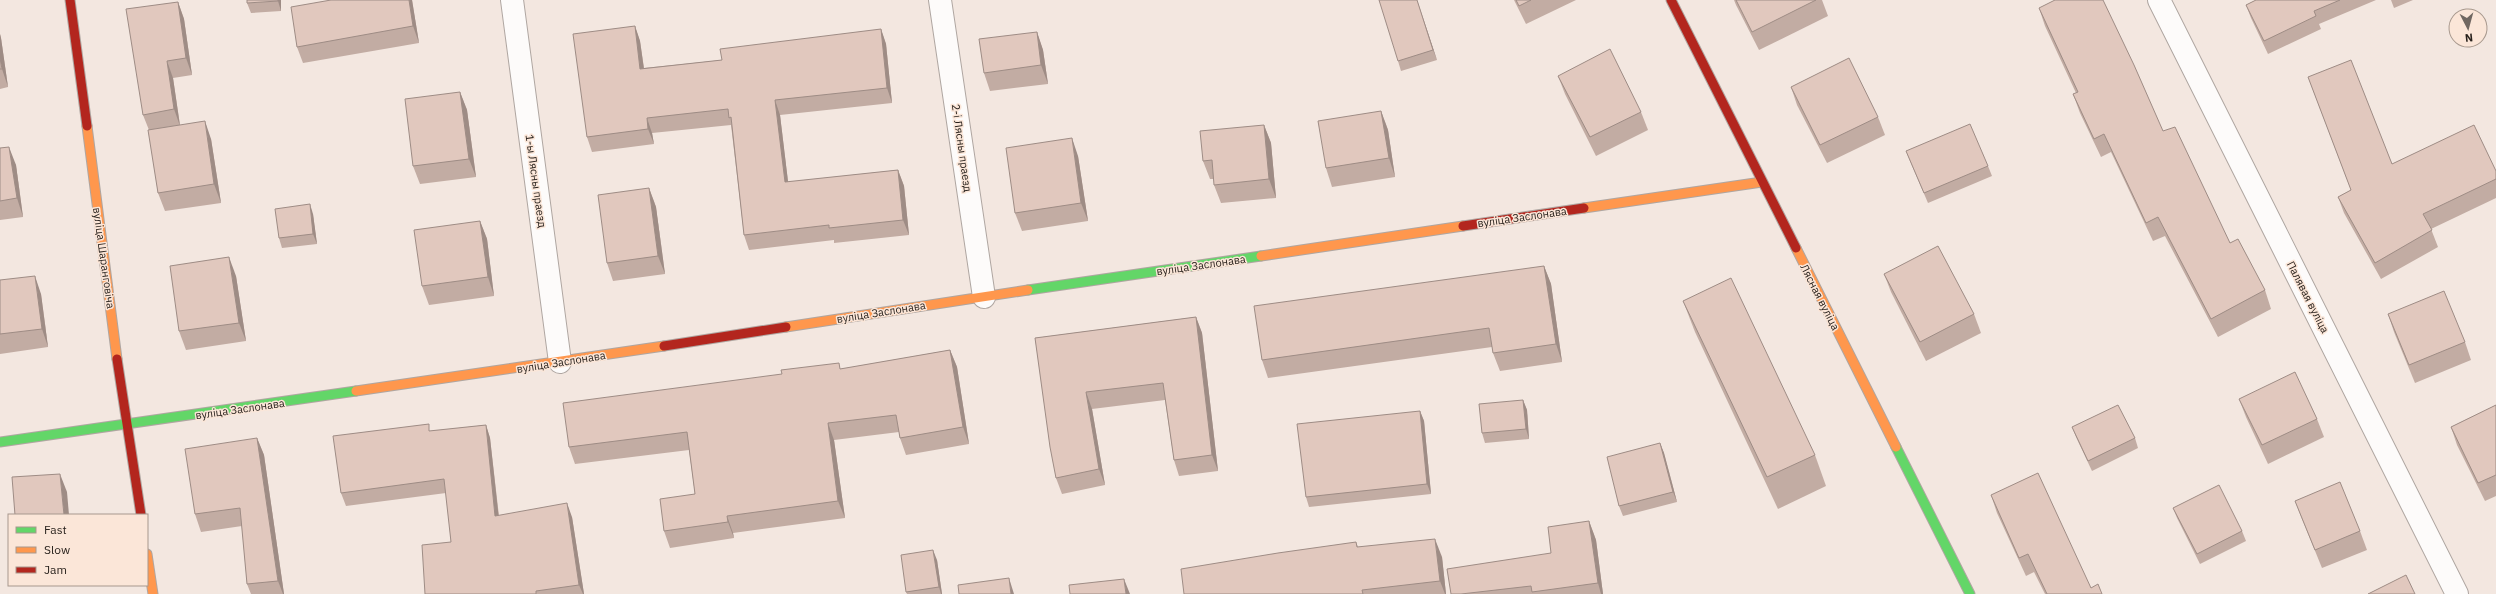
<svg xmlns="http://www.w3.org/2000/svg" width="2496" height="594" font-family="'IBM Plex Sans',sans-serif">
<rect width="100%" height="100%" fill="#f3e7e0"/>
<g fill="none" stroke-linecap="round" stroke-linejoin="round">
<defs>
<g id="street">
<path d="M512,0L560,362"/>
<path d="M940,0L984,297"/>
<path d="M2159,0L2457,594"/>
</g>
<g id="fast">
<path d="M1028,290L1261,256"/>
<path d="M0,442L356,391"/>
<path d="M1896,447L1970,594"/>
</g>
<g id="slow">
<path d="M87,126L117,359"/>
<path d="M1584,208L1762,182"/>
<path d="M1796,248L1896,447"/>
<path d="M1261,256L1463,226"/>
<path d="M786,327L1028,290"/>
<path d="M356,391L664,346"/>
<path d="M147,554L153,594"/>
</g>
<g id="jam">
<path d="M70,0L87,126"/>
<path d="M1671,0L1796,248"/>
<path d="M1463,226L1584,208"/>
<path d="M664,346L786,327"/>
<path d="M117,359L141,515"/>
</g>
</defs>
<!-- street casing -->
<use href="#street" stroke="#afa6a1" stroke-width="24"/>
<!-- fast casing -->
<use href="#fast" stroke="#afa6a1" stroke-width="11"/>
<!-- slow casing -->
<use href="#slow" stroke="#afa6a1" stroke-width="11"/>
<!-- jam casing -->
<use href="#jam" stroke="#afa6a1" stroke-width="11"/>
<!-- street -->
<use href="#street" stroke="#fdfbfa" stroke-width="22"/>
<!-- fast -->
<use href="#fast" stroke="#63d668" stroke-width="9"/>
<!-- slow -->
<use href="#slow" stroke="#ff974d" stroke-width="9"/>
<!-- jam -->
<use href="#jam" stroke="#b3261e" stroke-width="9"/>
</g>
<!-- wall -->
<g fill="#c2aca3">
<path d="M281,0V11L251,13L247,3Z"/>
<path d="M412,0L419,43L303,63L297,47Z"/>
<path d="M1417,0L1437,60L1401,71L1398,61Z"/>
<path d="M1514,0H1576L1526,24Z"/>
<path d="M1734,0H1822L1828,16L1759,50L1736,5Z"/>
<path d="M2256,0H2376L2319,24L2321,29L2268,54L2251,18L2246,5Z"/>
<path d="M2391,0H2413L2394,8Z"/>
<path d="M178,2L184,19L192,75L173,78L180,125L211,139L221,203L165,211L158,193L149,130L143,115Z"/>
<path d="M2039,8L2163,131L2230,243L2265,290L2271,309L2218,337L2165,236L2153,241L2111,152L2101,157L2080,113L2073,94L2076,93L2045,26Z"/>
<path d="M635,26L640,41L644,68L722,60L881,29L886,44L892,103L780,115L788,182L898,170L904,186L909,235L834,243V240L749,250L744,235L731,125L652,133L654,144L592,152L587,137Z"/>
<path d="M1037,32L1043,50L1048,84L990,91L984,73Z"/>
<path d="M0,34L1,38L8,87L0,89Z"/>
<path d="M1558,76L1641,112L1648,130L1596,156L1565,94Z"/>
<path d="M2308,77L2392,164L2496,171V198L2431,229L2438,247L2381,279L2344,213L2338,197L2351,190Z"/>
<path d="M1791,87L1878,117L1885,135L1827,163L1797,105Z"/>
<path d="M460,92L467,110L476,177L420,184L413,166Z"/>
<path d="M1381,111L1388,130L1395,177L1332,187L1326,168Z"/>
<path d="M1264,125L1271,143L1276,198L1221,203L1214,185V179H1210L1203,161Z"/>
<path d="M0,148L16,165L23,217L0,220Z"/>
<path d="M1906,151L1988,166L1992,176L1928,203L1910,161Z"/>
<path d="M1078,156L1088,221L1022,231L1015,213Z"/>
<path d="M649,188L656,207L665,274L613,281L607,263Z"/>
<path d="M313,214L317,244L282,248L279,238Z"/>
<path d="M480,221L487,239L494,296L429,305L422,286Z"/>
<path d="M1544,266L1551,284L1562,362L1500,371L1493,353L1492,347L1268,378L1262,360Z"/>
<path d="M1884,274L1974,314L1981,333L1926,361L1891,292Z"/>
<path d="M236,276L246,341L186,350L179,331Z"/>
<path d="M0,280L41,294L48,347L0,354Z"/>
<path d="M1683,301L1815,455L1826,486L1778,509L1695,332Z"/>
<path d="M2388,314L2465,342L2471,360L2415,383L2394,332Z"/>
<path d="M1196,317L1202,333L1218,471L1179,476L1174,460L1165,400L1092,409L1105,485L1062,494L1056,478L1035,338Z"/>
<path d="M950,350L957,367L969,444L906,455L900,438L899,432L834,440L845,518L733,533L734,538L670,548L664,531L695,494L689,450L575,464L569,447L841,369Z"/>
<path d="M2239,399L2317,419L2324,437L2268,464L2246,417Z"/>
<path d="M1523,400L1527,410L1529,439L1485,443L1482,433Z"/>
<path d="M2496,405V496L2485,501L2457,445L2451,427Z"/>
<path d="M1420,411L1424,421L1431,494L1309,507L1306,497Z"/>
<path d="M486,425L490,438L499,516L572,517L584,594H425L451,542L446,493L346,506L341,493L431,431Z"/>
<path d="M2072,427L2135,438L2138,448L2092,471L2076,437Z"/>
<path d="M257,438L264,455L284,594H251L247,584L242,526L201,532L195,514Z"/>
<path d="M1660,443L1664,453L1677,502L1623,516L1619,506Z"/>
<path d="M1991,495L2091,588L2102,594H2045L2034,572L2026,576L1997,513Z"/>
<path d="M2295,501L2360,531L2367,550L2322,568L2302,519Z"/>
<path d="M2173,508L2242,531L2246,541L2200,564L2177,518Z"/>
<path d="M1589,521L1596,540L1603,594H1451L1551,553Z"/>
<path d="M1356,542L1358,547L1442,557L1446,594H1184Z"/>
<path d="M937,560L942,594H907L906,592Z"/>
</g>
<!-- shaded-wall -->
<g fill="#9e8c85">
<path d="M278,0H281V11L278,1Z"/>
<path d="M409,0H412L419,43L413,26Z"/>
<path d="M1417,0L1437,60L1433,50Z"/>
<path d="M178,2L184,19L192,75L186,58Z"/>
<path d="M635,26L640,41L646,84L640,69Z"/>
<path d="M881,29L886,44L892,103L887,88Z"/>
<path d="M1037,32L1043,50L1048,84L1041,65Z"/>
<path d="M0,34L1,38L8,87L2,69L0,58Z"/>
<path d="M167,61L173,78L180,126L174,109Z"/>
<path d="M460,92L467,110L476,177L469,159Z"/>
<path d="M775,100L780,115L790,198L785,182Z"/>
<path d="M1381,111L1388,130L1395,177L1389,158Z"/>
<path d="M647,118L652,133L654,144L648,129Z"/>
<path d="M205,121L211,139L221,203L214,184Z"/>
<path d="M1264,125L1271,143L1276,198L1269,179Z"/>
<path d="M1072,138L1078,156L1088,221L1081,203Z"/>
<path d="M9,147L16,165L23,217L17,198Z"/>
<path d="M898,170L904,186L909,235L903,220Z"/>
<path d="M649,188L656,207L665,274L658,256Z"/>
<path d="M310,204L313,214L317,244L313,234Z"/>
<path d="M480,221L487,239L494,296L488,277Z"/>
<path d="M229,257L236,276L246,341L239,323Z"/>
<path d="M1544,266L1551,284L1562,362L1556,344Z"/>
<path d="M35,276L41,294L48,347L42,329Z"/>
<path d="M1196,317L1202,333L1218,471L1212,455Z"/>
<path d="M950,350L957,367L969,444L963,427Z"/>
<path d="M1086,392L1092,409L1105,485L1099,469Z"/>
<path d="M1523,400L1527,410L1529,439L1526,429Z"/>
<path d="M1420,411L1424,421L1431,494L1427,484Z"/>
<path d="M828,423L834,440L845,518L838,501Z"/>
<path d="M486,425L490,438L500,529L495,516Z"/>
<path d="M257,438L264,455L284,594H283L278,581Z"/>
<path d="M1660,443L1664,453L1677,502L1673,492Z"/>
<path d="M60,474L67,492L69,515H64Z"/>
<path d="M567,503L572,517L584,594H583L579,585Z"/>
<path d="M727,516L733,533L734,538L728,522Z"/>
<path d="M1589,521L1596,540L1603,594H1601L1598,583Z"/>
<path d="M1435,539L1442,557L1446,594H1445L1440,581Z"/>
<path d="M933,550L937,560L942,594H941L939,587Z"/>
<path d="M1009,578L1014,594H1011Z"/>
<path d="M1124,579L1130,594H1126Z"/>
</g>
<!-- building -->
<g fill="#e1c8be" stroke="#9e8c85">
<path d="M247,0H278V1L247,3Z"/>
<path d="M331,0H409L413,26L297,47L291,7Z"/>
<path d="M1379,0H1417L1433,50L1398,61Z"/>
<path d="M1516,0H1531L1519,6Z"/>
<path d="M1736,0H1816L1752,32Z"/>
<path d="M2055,0H2103L2134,65L2163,131L2175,127L2230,243L2238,239L2265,290L2211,319L2158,217L2146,223L2104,134L2094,139L2073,94L2078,92L2039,8Z"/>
<path d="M2256,0H2340L2314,11L2316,16L2264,41L2246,5Z"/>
<path d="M178,2L186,58L167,61L174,109L143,115L126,9Z"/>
<path d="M635,26L640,69L722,60L720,49L881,29L887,88L775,100L785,182L898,170L903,220L829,228V225L744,235L731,117L729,118L728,109L647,118L648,129L587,137L573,34Z"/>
<path d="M1037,32L1041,65L984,73L979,39Z"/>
<path d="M1610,49L1641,112L1590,137L1558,76Z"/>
<path d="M0,58L2,69H0Z"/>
<path d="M1849,58L1878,117L1820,145L1791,87Z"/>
<path d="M2351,60L2392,164L2474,125L2496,171V179L2423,214L2432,230L2375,263L2338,197L2351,190L2308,77Z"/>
<path d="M460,92L469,159L413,166L405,99Z"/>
<path d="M1381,111L1389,158L1326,168L1318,121Z"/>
<path d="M205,121L214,184L158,193L148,130Z"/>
<path d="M1970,124L1988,166L1924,193L1906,151Z"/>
<path d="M1264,125L1269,179L1214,185L1212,160L1203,161L1200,131Z"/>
<path d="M1072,138L1081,203L1015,213L1006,148Z"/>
<path d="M9,147L17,198L0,201V148Z"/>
<path d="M649,188L658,256L607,263L598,195Z"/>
<path d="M310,204L313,234L279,238L275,209Z"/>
<path d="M480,221L488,277L422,286L414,230Z"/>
<path d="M1938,246L1974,314L1920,342L1884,274Z"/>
<path d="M229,257L239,323L179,331L170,266Z"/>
<path d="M1544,266L1556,344L1493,353L1489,328L1262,360L1254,306Z"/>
<path d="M35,276L42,329L0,334V280Z"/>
<path d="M1731,278L1815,455L1767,477L1683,301Z"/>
<path d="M2444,291L2465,342L2409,365L2388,314Z"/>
<path d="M1196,317L1212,455L1174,460L1163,383L1086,392L1099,469L1056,478L1050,447L1035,338Z"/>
<path d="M950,350L963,427L900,438L896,415L828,423L838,501L727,516L728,522L664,531L660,499L695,494L687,432L569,447L563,403L782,374L781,370L839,363L840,369Z"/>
<path d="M2295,372L2317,419L2262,445L2239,399Z"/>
<path d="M1523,400L1526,429L1482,433L1479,404Z"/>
<path d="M2118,405L2135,438L2088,461L2072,427Z"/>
<path d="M2496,405V475L2478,483L2451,427Z"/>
<path d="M1420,411L1427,484L1306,497L1297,424Z"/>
<path d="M429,424V431L486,425L495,516L567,503L579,585L536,591V594H425L422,545L451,542L444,479L341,493L333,436Z"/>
<path d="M257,438L278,581L247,584L240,508L195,514L185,449Z"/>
<path d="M1660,443L1673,492L1619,506L1607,457Z"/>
<path d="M2038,473L2091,588L2098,584L2102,594H2047L2028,554L2019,558L1991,495Z"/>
<path d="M60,474L64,515H15L12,477Z"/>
<path d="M2340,482L2360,531L2315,550L2295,501Z"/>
<path d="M2219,485L2242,531L2197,554L2173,508Z"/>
<path d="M1589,521L1598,583L1532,592L1531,586L1461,594H1451L1447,569L1551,553L1548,527Z"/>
<path d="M1435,539L1440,581L1362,590L1363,594H1184L1181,569L1278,553L1356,542L1357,547Z"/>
<path d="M933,550L939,587L906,592L901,555Z"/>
<path d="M2406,575L2415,594H2368Z"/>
<path d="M1009,578L1011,594H959L958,585Z"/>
<path d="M1124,579L1126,594H1070L1069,585Z"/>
</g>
<g text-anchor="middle" stroke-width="3" stroke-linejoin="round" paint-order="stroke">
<!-- street labels -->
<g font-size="11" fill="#29221d" stroke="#fbe6d8">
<text transform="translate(962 148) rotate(82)" y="4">2-і Лясны праезд</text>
<text transform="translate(536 181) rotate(82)" y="4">1-ы Лясны праезд</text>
<text transform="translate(1522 217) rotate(-8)" y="4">вуліца Заслонава</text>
<text transform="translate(104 258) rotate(82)" y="4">вуліца Шаранговіча</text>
<text transform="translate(1201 265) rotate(-8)" y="4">вуліца Заслонава</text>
<text transform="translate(1820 297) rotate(63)" y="4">Лясная вуліца</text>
<text transform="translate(2308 297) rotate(63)" y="4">Палявая вуліца</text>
<text transform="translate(881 312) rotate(-9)" y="4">вуліца Заслонава</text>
<text transform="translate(561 362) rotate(-9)" y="4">вуліца Заслонава</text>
<text transform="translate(240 409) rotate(-8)" y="4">вуліца Заслонава</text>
</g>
</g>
<!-- legend -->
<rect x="8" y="514" width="140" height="72" fill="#fbe6d8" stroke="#a7988d"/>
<rect x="16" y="527" width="20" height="6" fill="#63d668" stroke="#a7988d"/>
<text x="44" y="534" font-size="12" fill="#29221d">Fast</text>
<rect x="16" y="547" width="20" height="6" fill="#ff974d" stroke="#a7988d"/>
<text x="44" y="554" font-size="12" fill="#29221d">Slow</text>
<rect x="16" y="567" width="20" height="6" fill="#b3261e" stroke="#a7988d"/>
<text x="44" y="574" font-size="12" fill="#29221d">Jam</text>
<!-- north arrow -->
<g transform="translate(2468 28) rotate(174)"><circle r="19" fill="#fbe6d8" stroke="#a7988d"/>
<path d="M0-3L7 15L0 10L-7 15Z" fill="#706761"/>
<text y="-6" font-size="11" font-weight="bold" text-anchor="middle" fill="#29221d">N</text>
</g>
</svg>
